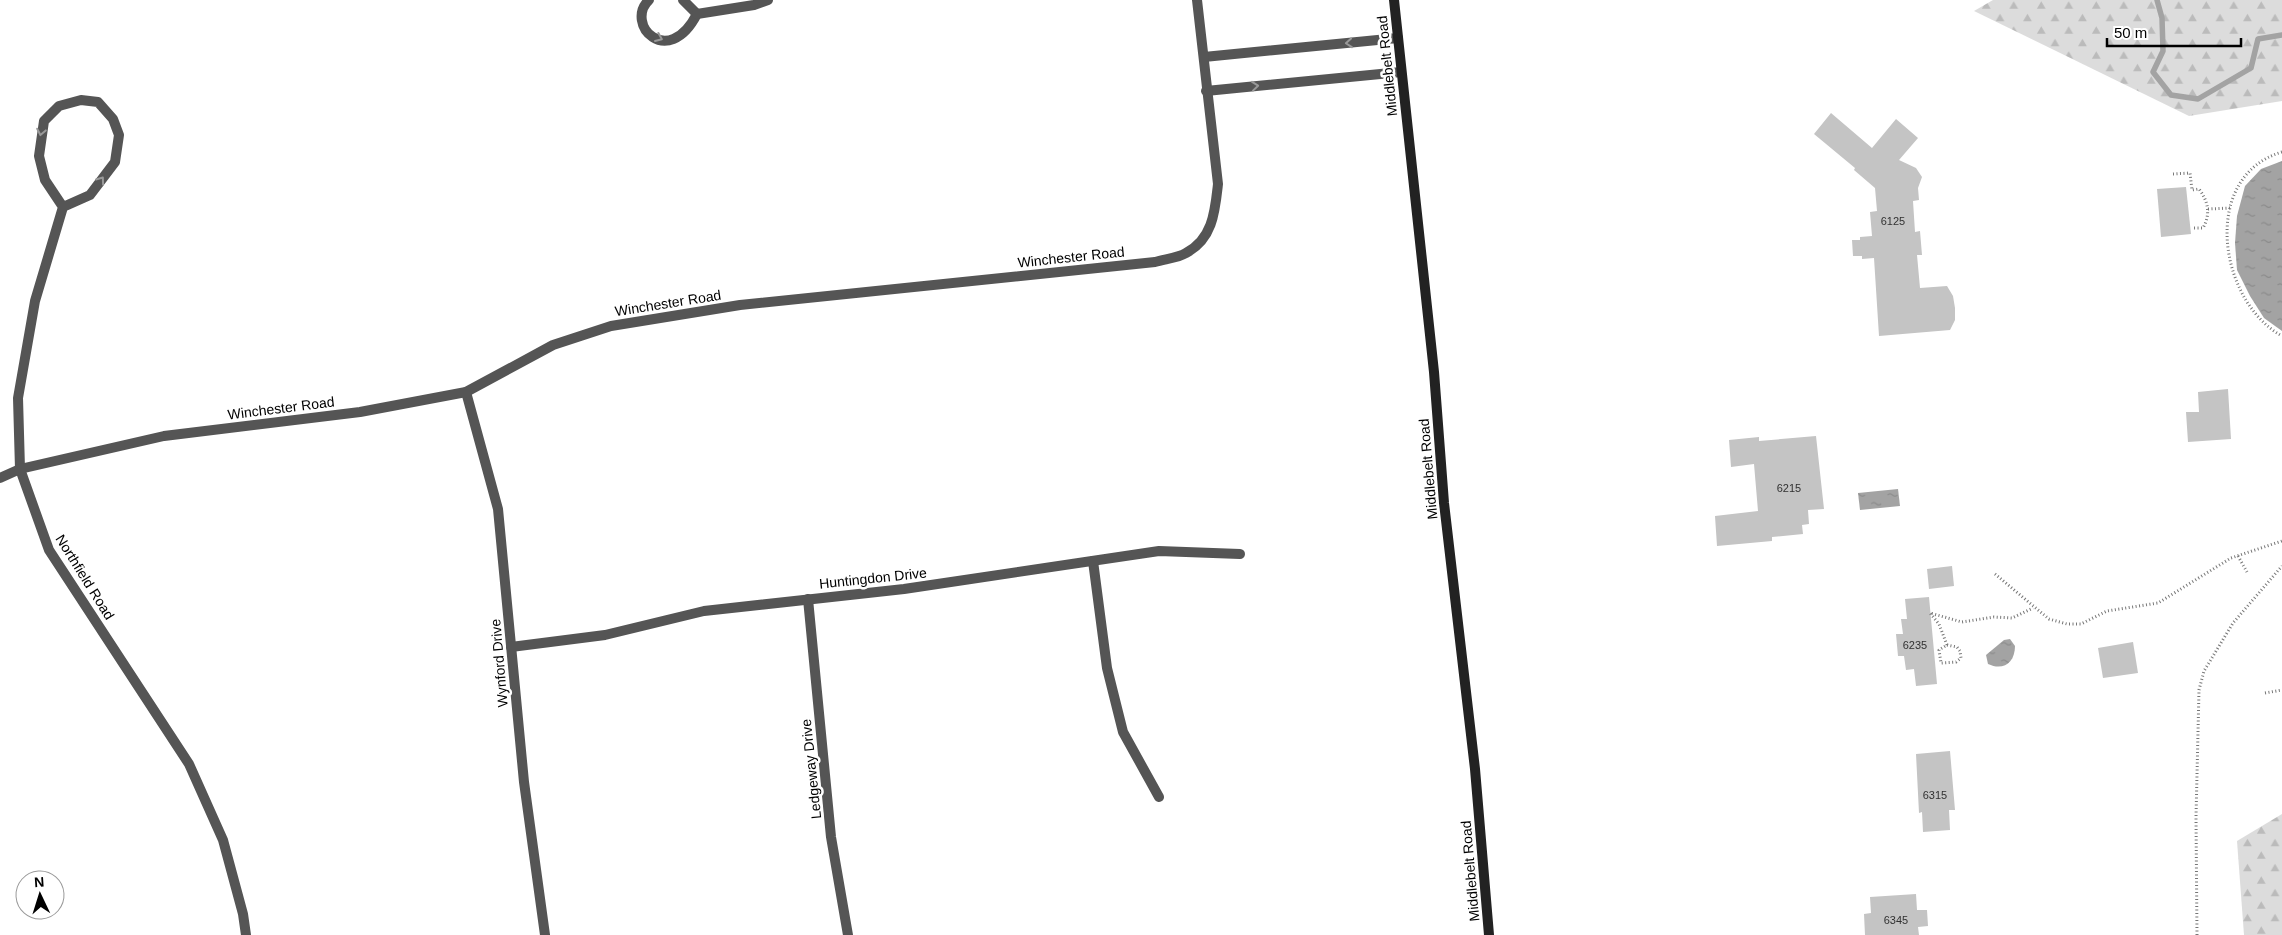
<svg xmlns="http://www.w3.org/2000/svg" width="2282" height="935" font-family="Helvetica,sans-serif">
<defs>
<pattern id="forest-firs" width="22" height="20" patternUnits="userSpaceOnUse" patternTransform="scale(1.25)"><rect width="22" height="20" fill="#dcdcdc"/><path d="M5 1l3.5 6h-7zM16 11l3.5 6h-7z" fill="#bbb"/></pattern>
<pattern id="water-ripples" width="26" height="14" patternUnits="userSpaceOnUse" patternTransform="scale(1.25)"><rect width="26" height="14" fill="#a3a3a3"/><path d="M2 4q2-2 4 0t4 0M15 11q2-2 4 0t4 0" fill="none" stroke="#8b8b8b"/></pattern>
</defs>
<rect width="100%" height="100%" fill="#fff"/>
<!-- forest -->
<g fill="url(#forest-firs)">
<path d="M1993,0H2282V101L2189,116L1974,11Z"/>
<path d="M2282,814V935H2244L2237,841Z"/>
</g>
<!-- water -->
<g fill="url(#water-ripples)">
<path d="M2282,161V331L2264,318L2250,296L2237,270L2235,243L2237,216L2245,186L2261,169Z"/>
<path d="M1898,489L1900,506L1860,510L1858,493Z"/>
<path d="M2010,639L2015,646C2015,663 2003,671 1988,664L1986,655L2004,640Z"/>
</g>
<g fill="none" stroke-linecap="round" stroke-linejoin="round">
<!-- stream -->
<path stroke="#a3a3a3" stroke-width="5.5" d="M2157,0L2162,18L2163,51L2153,72L2171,95L2198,99L2251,68L2258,39L2282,35"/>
</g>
<!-- building -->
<g fill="#c4c4c4">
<path d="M1831,113L1872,148L1896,119L1918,138L1899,160L1916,168L1922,177L1918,188L1919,200L1913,201L1915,232L1920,231L1922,255H1917L1920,288L1947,286L1953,296L1955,308V320L1950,330L1879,336L1874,258L1862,259V256H1853L1852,240H1860V237L1872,236L1870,212L1877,211L1875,188L1854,170L1855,168L1814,134Z"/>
<path d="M2186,187L2191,234L2161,237L2157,189Z"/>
<path d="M2228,389L2231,439L2188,442L2186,412H2199L2198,392Z"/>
<path d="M1816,436L1824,509L1808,510L1809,524L1802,525L1803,534L1772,537V541L1717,546L1715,516L1758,511L1754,464L1731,467L1729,440L1759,437V441Z"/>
<path d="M1952,566L1954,586L1929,589L1927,569Z"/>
<path d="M1929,597L1937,684L1916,686L1914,669L1906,670L1904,656H1898L1896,634H1903L1901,619H1907L1905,599Z"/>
<path d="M2133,642L2138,673L2103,678L2098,648Z"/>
<path d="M1950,751L1955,810H1949L1950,830L1923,832L1922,812L1919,813L1916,754Z"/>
<path d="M1916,894L1917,910H1927L1928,926L1918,927L1919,935H1865L1864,914L1871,913L1870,897Z"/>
</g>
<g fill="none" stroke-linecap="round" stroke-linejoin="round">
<!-- path -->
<g stroke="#777" stroke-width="3" stroke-dasharray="1 2.5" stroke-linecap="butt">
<path d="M2282,152C2200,176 2218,301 2282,336"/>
<path d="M2173,174L2190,173L2192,190L2199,189C2208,201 2211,214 2203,228H2194"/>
<path d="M2208,209L2231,208"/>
<path d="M2238,556L2247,572"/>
<path d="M1995,574L2049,619L2067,624H2081L2107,611L2158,603L2231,558L2282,541"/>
<path d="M1947,645L1939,624L1930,613L1962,622L1994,617L2012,618L2033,608"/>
<path d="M1947,645L1957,647L1960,651L1961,658L1956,662L1941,663L1939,650Z"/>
<path d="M2265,693L2282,690"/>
<path d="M2197,935L2196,817L2199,690L2204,671L2233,623L2282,566"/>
</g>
<!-- street -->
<g stroke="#555" stroke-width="10">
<path d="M649,0C624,24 668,70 697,14"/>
<path d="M683,0L697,14"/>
<path d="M697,14L754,5L768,0"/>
<path d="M1204,57L1398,38"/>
<path d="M1206,91L1401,72"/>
<path d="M63,207L45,180L39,156L44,121L59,106L81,100L98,102L113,119L119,135L115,162L90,195L63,207L35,301L18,398L20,469L49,550L189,764L223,840L243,914L246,935"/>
<path d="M466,392L498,509L524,782L545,935"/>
<path d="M0,478L20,469L164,436L360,412L466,392L553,345L611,326L740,305L1155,262C1165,259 1178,258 1186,253C1213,239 1215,211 1218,184L1197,0"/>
<path d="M1093,561L1107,668L1123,732L1159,797"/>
<path d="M808,599L831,837L848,935"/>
<path d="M511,647L605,635L704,611L904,589L1159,551L1240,554"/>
</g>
<!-- secondary -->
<path stroke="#222" stroke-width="10" d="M1394,0L1434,372L1444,503L1475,769L1489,935"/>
</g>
<!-- one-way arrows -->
<defs><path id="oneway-chevron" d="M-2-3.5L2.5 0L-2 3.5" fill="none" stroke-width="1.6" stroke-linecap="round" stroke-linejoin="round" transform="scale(1.25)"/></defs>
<g stroke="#999">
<use href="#oneway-chevron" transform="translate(659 38) rotate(23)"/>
<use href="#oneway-chevron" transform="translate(1349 43) rotate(175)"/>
<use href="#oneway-chevron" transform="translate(1255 86) rotate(-6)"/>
<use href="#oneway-chevron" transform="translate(41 132) rotate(101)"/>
<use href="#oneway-chevron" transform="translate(101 180) rotate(-54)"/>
</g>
<g text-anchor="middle" stroke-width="5" stroke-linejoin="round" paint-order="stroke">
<!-- number labels -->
<g font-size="11" fill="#313131">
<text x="1893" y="225">6125</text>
<text x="1789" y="492">6215</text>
<text x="1915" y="649">6235</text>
<text x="1935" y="799">6315</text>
<text x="1896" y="924">6345</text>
</g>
<!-- street labels -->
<g font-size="14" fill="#000" stroke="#fff">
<text transform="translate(1387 66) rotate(-96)" y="5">Middlebelt Road</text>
<text transform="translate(1071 257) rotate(-6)" y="5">Winchester Road</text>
<text transform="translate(668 303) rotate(-9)" y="5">Winchester Road</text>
<text transform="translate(281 408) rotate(-7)" y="5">Winchester Road</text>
<text transform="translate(1428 469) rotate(-95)" y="5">Middlebelt Road</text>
<text transform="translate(85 577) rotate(58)" y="5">Northfield Road</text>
<text transform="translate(873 578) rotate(-6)" y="5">Huntingdon Drive</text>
<text transform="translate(499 663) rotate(-95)" y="5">Wynford Drive</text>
<text transform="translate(811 769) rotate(-96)" y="5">Ledgeway Drive</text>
<text transform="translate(1470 871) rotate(-95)" y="5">Middlebelt Road</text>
</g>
</g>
<!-- north arrow -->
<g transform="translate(40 895) rotate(356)"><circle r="24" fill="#ffffff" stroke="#999999"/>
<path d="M0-4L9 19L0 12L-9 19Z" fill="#000000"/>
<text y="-8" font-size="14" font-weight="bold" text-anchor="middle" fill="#000000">N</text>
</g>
<!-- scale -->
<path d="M2107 38v8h134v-8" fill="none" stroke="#000000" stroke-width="2.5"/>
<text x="2114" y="38" font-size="15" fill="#000000" stroke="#ffffff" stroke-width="4" paint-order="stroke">50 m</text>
</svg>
